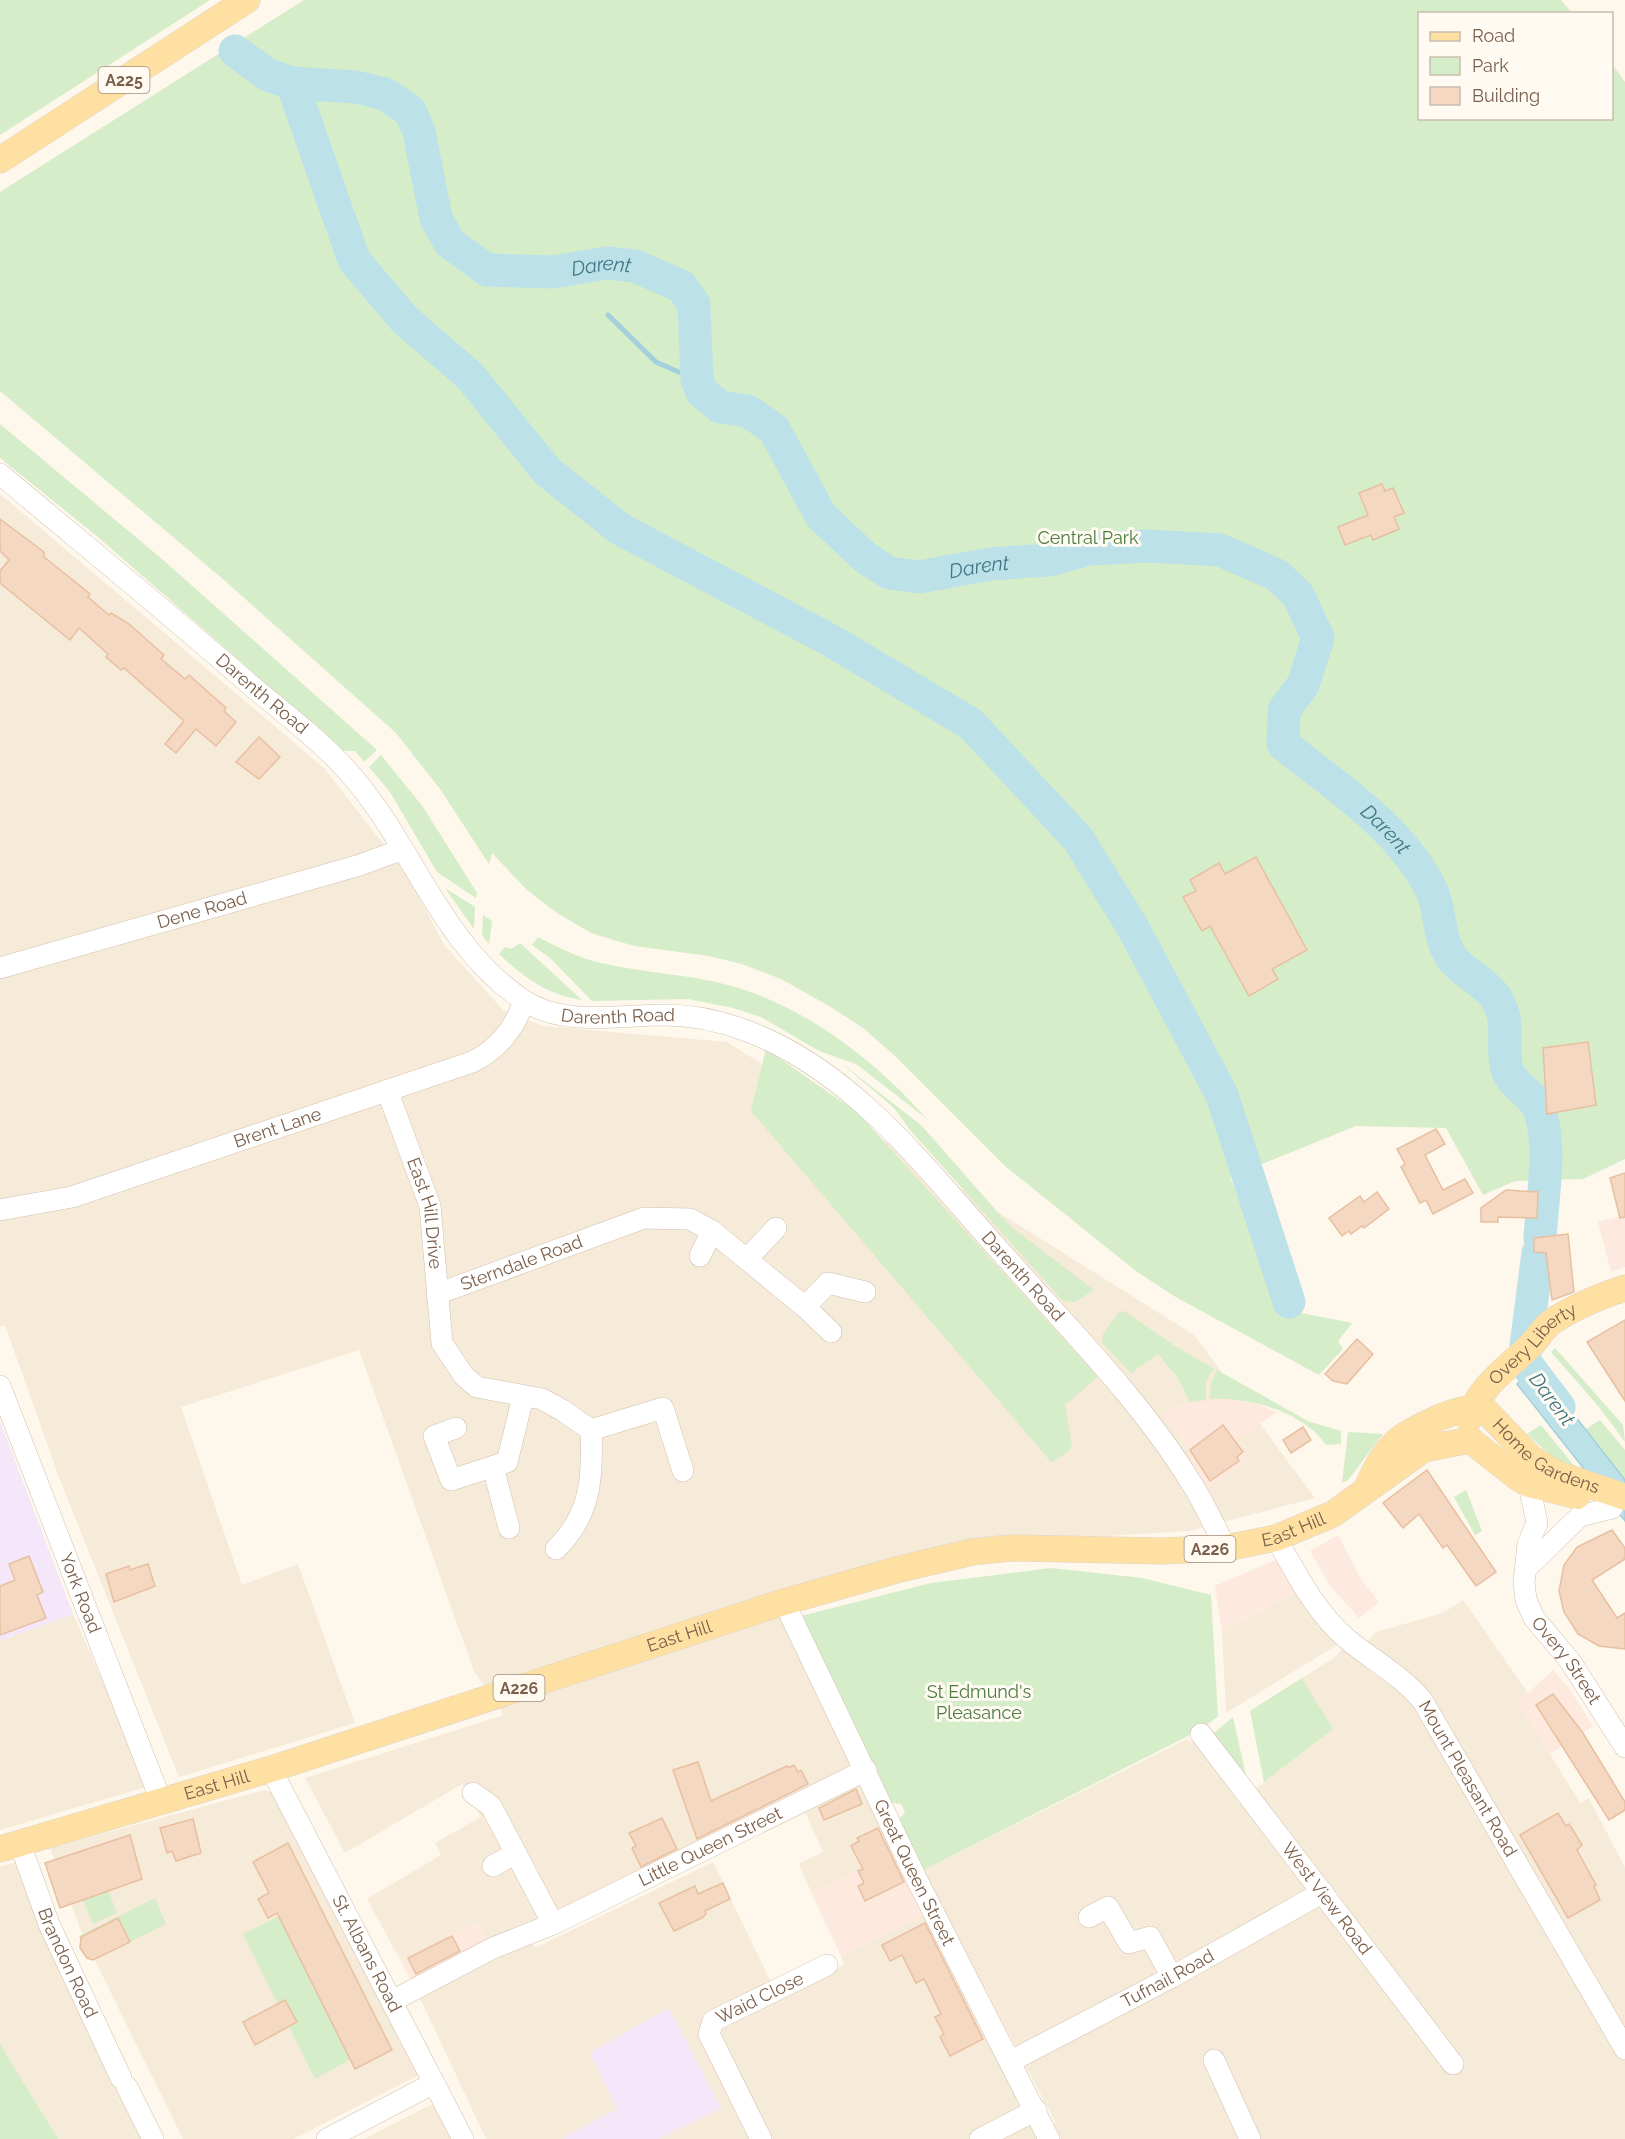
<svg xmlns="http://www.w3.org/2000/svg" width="1625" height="2139" font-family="Raleway,sans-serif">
<rect width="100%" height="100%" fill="#fef7eb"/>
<!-- residential -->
<g fill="#f6ead9">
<path d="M0,494L324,768L408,876L444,945L503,1010L543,1026L727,1042L1194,1335L1315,1498L1189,1531L1021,1541L781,1595L855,1768L489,1944L478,1922L401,1961L367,1899L441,1855L435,1843L481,1817L462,1784L345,1853L305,1778L504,1715L474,1671L359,1350L181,1407L242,1585L298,1564L355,1723L179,1777L60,1480L5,1325L0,1327Z"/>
<path d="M1298,1592L1340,1643L1226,1713L1222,1632Z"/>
<path d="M1463,1600L1528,1693L1518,1702L1580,1803L1589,1798L1625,1868V2139H658L721,2107L617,2109L560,2139H486L420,1998L497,1959L507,1948L530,1937L535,1948L713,1862L778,1997L844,1965L841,1956L924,1914L1035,2134L1056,2123L922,1871L1187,1739L1210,1753L1246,1796L1333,1729L1302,1678L1334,1658L1345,1646L1356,1654L1376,1632L1443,1613Z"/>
<path d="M73,1614L149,1786L0,1830V1641Z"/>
<path d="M855,1784L860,1785L893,1854L812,1894L799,1864L823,1852L803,1807Z"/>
<path d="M264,1790L274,1793L419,2075L293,2139H183L83,1936L50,1848Z"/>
<path d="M20,1861L147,2139H58L0,2044V1867Z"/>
<path d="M434,2103L452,2139H364Z"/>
</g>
<!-- commercial -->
<g fill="#fee9df">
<path d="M1625,1215V1267L1611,1272L1598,1222Z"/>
<path d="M1219,1399H1245L1277,1412L1236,1440L1248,1460L1207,1488L1189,1459L1194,1455L1162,1415L1175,1407L1190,1402Z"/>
<path d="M1338,1535L1362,1581L1379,1602L1359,1618L1331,1587L1310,1551Z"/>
<path d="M1278,1559L1298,1592L1222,1632L1215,1586Z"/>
<path d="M1553,1670L1571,1691L1593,1726L1550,1754L1518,1702Z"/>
<path d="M893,1854L922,1915L841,1956L812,1894Z"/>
<path d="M478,1922L489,1944L412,1982L401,1961Z"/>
</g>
<!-- education -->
<g fill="#f4e7fa">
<path d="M0,1421L73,1614L0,1641Z"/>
<path d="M669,2008L721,2108L658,2139H560L617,2109L590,2053Z"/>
</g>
<!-- green -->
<g fill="#d5edc8">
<path d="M0,0H210L0,135Z"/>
<path d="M304,0H1561L1572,13L1420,14V118H1612V64L1625,82V1159L1583,1179L1515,1181L1483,1195L1446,1128L1356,1126L1230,1177L1286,1310L1352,1323L1338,1341L1343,1349L1319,1375L1174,1296L1136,1271L1005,1166L894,1055L863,1028L831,1007L781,979L742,964L709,956L634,946L591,933L557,913L527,890L492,853L489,864L440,789L396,733L224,580L0,391V192Z"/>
<path d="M0,424L162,559L377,750L364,762L355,751H343L98,537L0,458Z"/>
<path d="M381,755L423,807L477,893L476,898L437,872L390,792L369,767Z"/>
<path d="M445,888L475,907L474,929Z"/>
<path d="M483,915L492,921L489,944L482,935Z"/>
<path d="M538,937C559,948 579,958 601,963C643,973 687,974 728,985C805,1006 875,1060 927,1119L856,1064L819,1051L761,1017L733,1008L688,999L592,1001L550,958L532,945Z"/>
<path d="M520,943L582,1000C546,994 525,978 499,954L505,947L511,949Z"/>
<path d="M766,1049L858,1113L1098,1377L1065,1405L1072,1448L1052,1463L751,1111Z"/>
<path d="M840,1062L921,1125L1009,1225L1094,1290L1075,1302L1063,1301L910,1130L894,1108Z"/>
<path d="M1124,1311L1175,1346L1214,1369L1206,1381V1400L1190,1402L1178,1378L1158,1354L1131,1373L1102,1343L1103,1334L1119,1312Z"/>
<path d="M1555,1348L1623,1425L1625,1442L1599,1407L1551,1352Z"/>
<path d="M1217,1370L1308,1421L1341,1431V1444L1326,1445C1303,1411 1249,1397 1210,1399L1211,1383Z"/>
<path d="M1600,1420L1625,1450V1480L1586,1429Z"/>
<path d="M1541,1425L1575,1467L1556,1460L1527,1434Z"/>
<path d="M1348,1432L1383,1434L1348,1480L1342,1483Z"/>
<path d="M1466,1490L1482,1531L1475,1535L1454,1497Z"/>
<path d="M1051,1568L1142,1578L1211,1595L1218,1716L1202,1729L922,1871L898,1821L905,1812L901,1804L887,1802L801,1616L931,1583Z"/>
<path d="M1302,1678L1333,1729L1264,1782L1250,1711Z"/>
<path d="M1233,1717L1246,1776L1213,1734Z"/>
<path d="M104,1880L117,1913L93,1924L83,1900L90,1898L87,1887Z"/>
<path d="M155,1898L166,1924L130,1942L126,1935L112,1942L109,1936L124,1928L119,1918L80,1938L79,1936Z"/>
<path d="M281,1915L331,1975L311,1985L313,1989L317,1987L334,2006L325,2010L328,2016L345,2008L351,2059L315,2079L243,1934Z"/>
<path d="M0,2044L58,2139H0Z"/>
</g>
<!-- water -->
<path fill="#bde1e9" stroke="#a3d0dc" stroke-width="1.5" d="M1536,1366L1625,1480V1521L1517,1384Z"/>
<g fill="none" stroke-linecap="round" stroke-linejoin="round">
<!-- stream -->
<path stroke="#a3d0dc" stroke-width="5" d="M608,315L656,362L697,380"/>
<!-- river -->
<g stroke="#bde1e9" stroke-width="33">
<path id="s1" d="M235,51L268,75L292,83L355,87L385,94L410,111L419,132L436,218L450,243L487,270L554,272L607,263L635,266L681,286L694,304L697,380L702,392L720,407L748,411L774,429L821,516L866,558L889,573L919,577L991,564L1049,560L1089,549L1149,546L1220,550L1277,575L1298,595L1318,638L1303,685L1284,710L1283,744C1337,788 1398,825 1431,889C1441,909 1438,936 1450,955C1461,973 1484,980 1496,998C1512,1022 1500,1044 1507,1069C1511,1085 1531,1092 1538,1107C1553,1140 1542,1202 1540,1238"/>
<path d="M292,83L354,260L404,319L470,376L547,471L620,529L830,640L971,724L1078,839L1132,926L1222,1095L1289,1302"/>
<path d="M1538,1253L1524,1361L1559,1407"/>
</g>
</g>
<!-- building -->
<g fill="#f4d8c1" stroke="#e8bfa0" stroke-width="1.5">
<path d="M1382,484L1385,491L1393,488L1404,513L1394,517L1399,529L1373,540L1371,535L1345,545L1338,527L1368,515L1359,493Z"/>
<path d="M0,519L44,552V557L90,594L88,597L109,615L111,613L128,623L164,655L161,659L185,679L189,675L226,708L224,711L236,722L216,746L196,729L176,753L165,744L184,721L124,668L121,670L106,657L108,654L79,628L70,640L0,583V571L9,560L0,551Z"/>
<path d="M259,737L280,757L259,779L236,762Z"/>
<path d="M1256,857L1307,950L1272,969L1278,979L1249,996L1210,926L1202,931L1183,897L1196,891L1190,880L1219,863L1225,874Z"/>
<path d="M1588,1042L1596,1105L1547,1114L1543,1048Z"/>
<path d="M1436,1129L1445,1144L1425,1155L1443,1190L1465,1179L1473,1193L1433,1214L1426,1200L1420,1203L1401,1167L1405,1164L1397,1149Z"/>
<path d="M1625,1173V1217L1620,1218L1610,1178Z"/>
<path d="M1506,1190L1538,1192L1537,1218L1498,1217V1222H1481V1208Z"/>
<path d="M1377,1192L1389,1209L1364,1228L1362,1226L1351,1234L1349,1231L1342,1236L1329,1218L1360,1196L1364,1202Z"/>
<path d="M1568,1234L1574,1292L1552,1300L1546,1253L1534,1252V1238Z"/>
<path d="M1625,1320V1401L1587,1342Z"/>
<path d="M1357,1339L1373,1354L1347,1384L1333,1381L1325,1374Z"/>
<path d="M1223,1425L1243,1452L1237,1457L1239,1461L1210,1481L1190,1450Z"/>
<path d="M1303,1427L1311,1440L1291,1453L1283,1440Z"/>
<path d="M1427,1470L1496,1572L1476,1586L1447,1545L1443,1548L1419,1514L1403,1528L1383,1503Z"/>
<path d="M1612,1530L1625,1548V1559L1592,1580L1617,1618L1625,1613V1649L1599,1646L1578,1634L1564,1612L1559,1591L1564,1565L1577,1547Z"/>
<path d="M29,1556L43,1592L37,1595L46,1618L0,1635V1586L15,1580L9,1564Z"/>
<path d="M148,1564L155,1586L114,1602L106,1574L129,1566L130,1570Z"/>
<path d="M1553,1694L1583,1733L1625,1802V1810L1609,1820L1536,1705Z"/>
<path d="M698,1762L711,1801L787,1766L788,1768L794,1765L798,1772L801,1770L808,1784L697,1839L673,1770Z"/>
<path d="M856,1789L862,1804L824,1820L819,1808Z"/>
<path d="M1558,1813L1566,1826L1569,1824L1582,1845L1577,1850L1596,1885L1594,1886L1600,1900L1568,1918L1520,1835Z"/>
<path d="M662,1818L677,1849L641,1867L632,1848L636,1846L629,1833Z"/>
<path d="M193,1819L201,1853L176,1861L172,1851L167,1853L160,1828Z"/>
<path d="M878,1828L904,1882L865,1901L858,1886L864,1883L858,1871L863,1869L851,1846L859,1841L857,1838Z"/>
<path d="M130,1835L142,1879L60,1908L45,1863Z"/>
<path d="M288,1843L392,2050L355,2069L277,1913L268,1918L258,1899L269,1893L253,1862Z"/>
<path d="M723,1883L730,1899L705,1911L706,1914L702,1918L674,1931L659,1903L695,1886L698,1894Z"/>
<path d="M118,1918L130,1942L93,1960L87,1958L80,1948L81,1937Z"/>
<path d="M925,1923L983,2039L950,2056L940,2037L944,2034L935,2017L941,2014L924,1979L916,1983L902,1955L890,1961L882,1945Z"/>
<path d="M452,1936L460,1951L416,1974L408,1958Z"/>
<path d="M285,2000L297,2022L255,2045L243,2022Z"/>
</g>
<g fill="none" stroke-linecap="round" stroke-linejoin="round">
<defs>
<g id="minor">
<path id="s2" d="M0,474C82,543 166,611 247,682C279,709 314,735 343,766C411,838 438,943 523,1000C563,1027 619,1015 664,1015C692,1015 721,1021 747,1031C854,1071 927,1170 1001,1252C1065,1325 1139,1398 1190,1481C1204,1502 1214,1526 1226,1548"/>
<path id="s3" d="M0,968L360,865L403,849"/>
<path id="s4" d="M387,1090L430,1206L442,1343L464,1376L477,1387L542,1399L562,1410L591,1430C593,1477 591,1515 556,1549"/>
<path id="s5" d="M0,1210L72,1197L472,1062C497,1050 515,1028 524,1001"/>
<path d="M700,1256L712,1231"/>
<path d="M747,1259L776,1228"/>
<path id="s6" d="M437,1294L644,1218L690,1219L712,1231L805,1307L828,1283L865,1292"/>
<path d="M805,1307L831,1332"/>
<path id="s7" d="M0,1386L161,1801"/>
<path d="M456,1428L434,1436L451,1480L507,1462L523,1397"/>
<path d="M591,1430L663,1408L683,1471"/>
<path d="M493,1467L509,1528"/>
<path id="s8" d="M1529,1484L1537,1523L1528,1544L1524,1582L1526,1600L1534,1618L1570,1661L1625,1747"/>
<path id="s9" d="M1276,1538C1296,1573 1316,1613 1347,1639C1373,1661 1400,1674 1422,1700L1625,2049"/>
<path d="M1527,1568L1580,1516L1612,1508"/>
<path id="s10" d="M784,1602L918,1882L1049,2139"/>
<path id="s11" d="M1201,1734L1453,2064"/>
<path id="s12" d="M271,1769L463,2139"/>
<path d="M473,1793L491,1806L553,1924"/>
<path id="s13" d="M20,1844L49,1924L121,2078"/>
<path d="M493,1866L516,1853"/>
<path d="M1089,1917L1108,1907L1129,1943L1150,1937L1172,1977"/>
<path id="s14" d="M392,2001L493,1948L553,1924L866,1770"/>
<path d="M1214,2060L1250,2139"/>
<path id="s15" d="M1011,2061L1172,1977L1323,1892"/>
<path d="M127,2087L153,2139"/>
<path d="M327,2139L434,2083"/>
<path id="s16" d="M761,2139L709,2034L713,2021L827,1965"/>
<path d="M980,2139L1036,2110"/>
</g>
<g id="major">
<path d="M0,160L247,0"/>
<path id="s17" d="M1469,1419C1479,1386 1508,1368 1531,1345C1539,1337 1543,1328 1553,1321C1574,1307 1601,1296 1625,1288"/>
<path d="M1470,1440L1517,1477L1529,1484L1577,1496"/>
<path id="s18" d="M1367,1488C1374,1471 1385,1450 1401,1438C1420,1425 1461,1405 1483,1408L1531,1458L1555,1473L1625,1497"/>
<path id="s19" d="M0,1849L271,1769L784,1602L900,1569L972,1552L1010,1548L1162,1551L1226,1548L1276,1538L1333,1514L1424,1449L1470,1440"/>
</g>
</defs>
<!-- minor casing -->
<use href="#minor" stroke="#d2c0af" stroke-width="22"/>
<!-- major casing -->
<use href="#major" stroke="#ddd5d0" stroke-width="27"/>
<!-- minor -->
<use href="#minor" stroke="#fff" stroke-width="21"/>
<!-- major -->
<use href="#major" stroke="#fee0a2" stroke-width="26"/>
</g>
<g text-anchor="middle" stroke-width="6" stroke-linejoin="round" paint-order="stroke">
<!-- shield labels -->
<g fill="#fffbf3" stroke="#a38e7d" stroke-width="1.5">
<rect x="98.5" y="67" width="51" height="26" rx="4.5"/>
<rect x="1184.5" y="1536" width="51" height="26" rx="4.5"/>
<rect x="493.5" y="1675" width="51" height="26" rx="4.5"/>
</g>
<g font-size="16" font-weight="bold" fill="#7b5f4b">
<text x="124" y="86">A225</text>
<text x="1210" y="1555">A226</text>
<text x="519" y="1694">A226</text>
</g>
<!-- park labels -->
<g font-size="18" fill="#4e7b40" stroke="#fffbf3">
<text x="1088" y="544">Central Park</text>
<text x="979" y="1698">St Edmund's<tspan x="979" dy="21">Pleasance</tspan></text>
</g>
<!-- street labels -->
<g font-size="18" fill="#7b5f4b" stroke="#fffbf3">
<text dy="6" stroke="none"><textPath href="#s2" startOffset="342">Darenth Road</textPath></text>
<text dy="6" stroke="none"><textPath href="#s3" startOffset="210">Dene Road</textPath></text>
<text dy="6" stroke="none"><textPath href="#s2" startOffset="846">Darenth Road</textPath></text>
<text dy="6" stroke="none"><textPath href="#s5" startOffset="290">Brent Lane</textPath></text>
<text dy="6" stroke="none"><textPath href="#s4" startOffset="130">East Hill Drive</textPath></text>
<text dy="6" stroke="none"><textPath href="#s6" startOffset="90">Sterndale Road</textPath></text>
<text dy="6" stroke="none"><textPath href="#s2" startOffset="1350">Darenth Road</textPath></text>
<text dy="6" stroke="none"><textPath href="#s17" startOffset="100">Overy Liberty</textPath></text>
<text dy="6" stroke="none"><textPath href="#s18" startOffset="231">Home Gardens</textPath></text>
<text dy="6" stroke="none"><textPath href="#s19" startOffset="1341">East Hill</textPath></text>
<text dy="6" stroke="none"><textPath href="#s7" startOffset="222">York Road</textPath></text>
<text dy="6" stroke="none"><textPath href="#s19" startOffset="712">East Hill</textPath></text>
<text dy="6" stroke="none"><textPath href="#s8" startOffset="192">Overy Street</textPath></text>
<text dy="6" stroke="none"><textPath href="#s9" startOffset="312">Mount Pleasant Road</textPath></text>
<text dy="6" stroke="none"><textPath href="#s19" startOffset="226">East Hill</textPath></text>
<text dy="6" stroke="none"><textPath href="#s14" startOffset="354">Little Queen Street</textPath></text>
<text dy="6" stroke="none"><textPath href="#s10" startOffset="300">Great Queen Street</textPath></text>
<text dy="6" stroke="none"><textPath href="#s11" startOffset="207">West View Road</textPath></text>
<text dy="6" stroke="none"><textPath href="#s12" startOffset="208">St. Albans Road</textPath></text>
<text dy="6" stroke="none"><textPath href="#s13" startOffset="128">Brandon Road</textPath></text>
<text dy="6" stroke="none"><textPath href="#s15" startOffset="177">Tufnail Road</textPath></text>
<text dy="6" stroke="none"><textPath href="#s16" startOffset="183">Waid Close</textPath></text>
</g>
<!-- water labels -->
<g font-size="20" font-style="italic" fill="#407887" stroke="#fffbf3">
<text dy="7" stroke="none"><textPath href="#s1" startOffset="490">Darent</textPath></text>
<text dy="7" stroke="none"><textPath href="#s1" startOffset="1048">Darent</textPath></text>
<text dy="7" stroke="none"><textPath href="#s1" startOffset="1678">Darent</textPath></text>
<text transform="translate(1552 1399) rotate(53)" y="7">Darent</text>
</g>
</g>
<!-- legend -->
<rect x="1418" y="12" width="195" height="108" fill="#fffbf3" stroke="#cabdb0" stroke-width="1.5"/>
<rect x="1430" y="32" width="30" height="9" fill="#fee0a2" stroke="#cabdb0" stroke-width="1.5"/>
<text x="1472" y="42" font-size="18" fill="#7b5f4b">Road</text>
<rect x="1430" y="57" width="30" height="18" fill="#d5edc8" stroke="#cabdb0" stroke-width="1.5"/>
<text x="1472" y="72" font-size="18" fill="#7b5f4b">Park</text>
<rect x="1430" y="87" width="30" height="18" fill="#f4d8c1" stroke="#cabdb0" stroke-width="1.5"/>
<text x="1472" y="102" font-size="18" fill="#7b5f4b">Building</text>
</svg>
